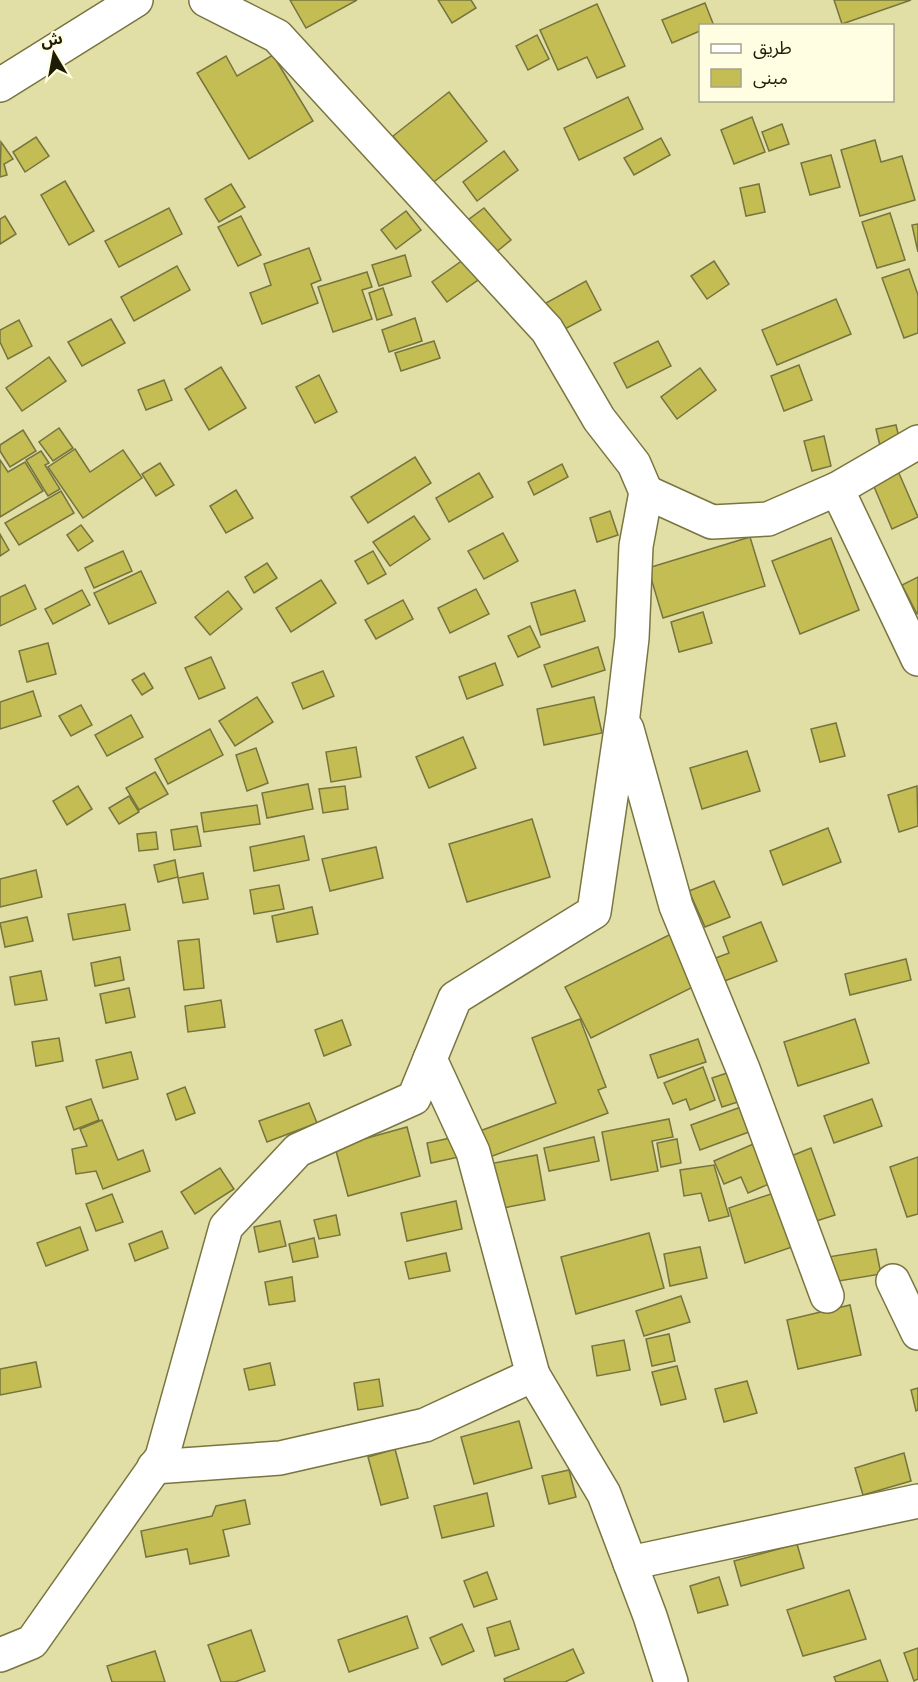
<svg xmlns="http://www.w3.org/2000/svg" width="918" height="1682" font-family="'Source Sans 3','Noto Sans Arabic',sans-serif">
<rect width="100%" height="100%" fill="#e1dfa6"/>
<!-- building -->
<g fill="#c3bd53" stroke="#76743f" stroke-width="1.5">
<path d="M290,0H357L306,28Z"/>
<path d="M438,0H471L476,8L452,23Z"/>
<path d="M834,0H911L842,24Z"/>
<path d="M705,3L714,26H700V31L672,43L662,20Z"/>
<path d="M597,4L625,66L597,78L587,57L558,70L540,30Z"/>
<path d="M537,35L549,59L528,70L516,46Z"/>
<path d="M273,55L313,121L249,159L197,73L226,56L237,76Z"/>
<path d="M449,92L487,141L431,184L393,136Z"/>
<path d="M628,97L643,129L579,160L564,128Z"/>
<path d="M752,117L765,152L734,164L721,130Z"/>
<path d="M782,124L789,144L769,151L762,132Z"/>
<path d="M36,137L49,156L25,172L13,152Z"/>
<path d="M661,138L670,155L634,175L624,158Z"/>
<path d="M875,140L881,162L902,156L915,200L860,216L841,150Z"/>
<path d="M1,142L13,159L4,164L7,175L0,177Z"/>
<path d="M504,151L518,170L477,201L463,182Z"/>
<path d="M831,155L840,187L810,195L801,163Z"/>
<path d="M65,181L94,231L69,245L41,195Z"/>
<path d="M231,184L245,207L219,222L205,199Z"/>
<path d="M759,184L765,212L746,216L740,188Z"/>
<path d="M169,208L182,234L119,267L105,241Z"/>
<path d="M484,208L511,240L495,253L468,220Z"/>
<path d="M406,211L421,230L396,249L381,230Z"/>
<path d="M890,213L905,260L877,268L862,222Z"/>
<path d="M5,216L16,234L0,244V219Z"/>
<path d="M241,216L261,255L238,266L218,227Z"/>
<path d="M918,224V252L912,225Z"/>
<path d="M309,248L321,280L311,284L318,303L262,324L250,293L271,285L264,264Z"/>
<path d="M405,255L411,276L379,286L372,265Z"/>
<path d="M463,260L478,280L447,302L432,282Z"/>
<path d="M714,261L729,284L707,299L691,276Z"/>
<path d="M177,266L190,290L134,321L121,297Z"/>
<path d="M909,269L918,295V333L904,338L882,278Z"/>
<path d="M367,272L372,287L362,290L372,319L333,332L318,287Z"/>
<path d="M586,281L601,310L561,331L546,303Z"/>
<path d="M383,288L392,315L377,320L369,293Z"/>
<path d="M836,299L851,334L777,365L762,330Z"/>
<path d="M415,318L422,341L389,352L382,330Z"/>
<path d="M111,319L125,343L82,366L68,342Z"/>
<path d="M19,320L32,346L8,359L0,342V330Z"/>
<path d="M434,341L440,358L401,371L395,353Z"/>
<path d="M658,341L671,366L627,388L614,363Z"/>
<path d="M49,357L66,381L22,411L6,388Z"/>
<path d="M799,365L812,400L784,411L771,376Z"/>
<path d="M221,367L246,408L209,430L185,389Z"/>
<path d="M700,368L716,390L677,419L661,397Z"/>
<path d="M319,375L337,412L315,423L296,387Z"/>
<path d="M164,380L172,400L146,410L138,390Z"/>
<path d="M896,425L901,446L881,450L876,429Z"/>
<path d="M59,428L73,448L53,461L39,442Z"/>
<path d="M23,430L36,451L10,467L0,451V445Z"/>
<path d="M824,436L831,466L812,471L804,441Z"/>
<path d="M75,449L90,472L123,450L142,478L83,518L48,467Z"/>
<path d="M41,451L49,463L45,465L60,489L48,496L26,460Z"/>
<path d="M415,457L431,483L368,523L351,497Z"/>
<path d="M0,460L8,472L25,462L43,491L0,517Z"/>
<path d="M160,463L174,485L156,496L142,474Z"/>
<path d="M562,464L568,477L534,495L528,482Z"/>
<path d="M898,471L918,517L892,529L872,482Z"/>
<path d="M479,473L493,497L449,522L436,498Z"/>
<path d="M236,490L253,518L226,533L210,506Z"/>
<path d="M61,491L74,513L19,545L5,523Z"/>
<path d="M610,511L618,535L597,542L590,518Z"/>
<path d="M414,516L430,539L390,566L373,542Z"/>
<path d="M81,525L93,541L78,551L67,535Z"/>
<path d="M503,533L518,561L484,579L468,551Z"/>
<path d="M0,534L9,550L0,556Z"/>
<path d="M750,537L765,586L663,618L648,568Z"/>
<path d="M831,538L859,610L800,634L772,561Z"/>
<path d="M123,551L132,571L94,588L85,568Z"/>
<path d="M373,551L386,574L368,584L355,561Z"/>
<path d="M267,563L277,578L254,593L245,577Z"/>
<path d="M141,571L156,603L109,624L94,593Z"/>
<path d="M918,577V613L917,614L902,585Z"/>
<path d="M321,580L336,603L291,632L276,608Z"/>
<path d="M25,585L36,609L0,626V597Z"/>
<path d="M476,589L489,614L450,633L438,608Z"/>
<path d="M82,590L90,605L53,624L45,609Z"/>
<path d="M575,590L585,621L541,635L531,603Z"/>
<path d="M228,591L242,609L210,635L195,617Z"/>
<path d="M403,600L413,619L376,639L365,620Z"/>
<path d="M703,612L712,643L679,652L671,622Z"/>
<path d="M530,626L540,647L518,657L508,636Z"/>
<path d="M48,643L56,674L27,682L19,651Z"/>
<path d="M598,647L605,670L552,687L544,665Z"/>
<path d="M211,657L225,688L199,699L185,668Z"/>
<path d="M495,663L503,685L467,699L459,677Z"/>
<path d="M323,671L334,696L303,709L292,683Z"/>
<path d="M144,673L153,688L142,695L132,680Z"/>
<path d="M33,691L41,716L0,729V702Z"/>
<path d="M257,697L273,722L235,746L219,721Z"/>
<path d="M594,697L602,733L544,745L537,709Z"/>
<path d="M81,705L92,725L71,736L59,716Z"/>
<path d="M131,715L143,737L107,756L95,735Z"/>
<path d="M836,723L845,756L820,762L811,729Z"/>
<path d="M210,729L223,755L168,784L155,759Z"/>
<path d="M463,737L476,768L429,788L416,757Z"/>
<path d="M356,747L361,777L331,782L326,752Z"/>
<path d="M256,748L268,783L247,791L236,755Z"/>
<path d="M747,751L760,791L702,809L690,768Z"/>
<path d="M155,772L168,794L139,810L126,788Z"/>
<path d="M308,784L313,809L267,818L262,793Z"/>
<path d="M78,786L92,809L67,825L53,801Z"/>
<path d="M345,786L348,809L323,813L319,789Z"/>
<path d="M917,786L918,826L899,832L888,795Z"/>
<path d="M129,796L139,812L119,824L109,808Z"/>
<path d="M257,805L260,824L204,832L201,813Z"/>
<path d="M532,819L550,877L467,902L449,844Z"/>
<path d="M197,826L201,846L174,850L171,830Z"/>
<path d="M828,828L841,862L783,885L770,851Z"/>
<path d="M156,832L158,849L139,851L137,834Z"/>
<path d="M304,836L309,860L254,871L250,847Z"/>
<path d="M376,847L383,878L330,891L322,859Z"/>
<path d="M175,860L178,877L158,882L154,865Z"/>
<path d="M36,870L42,897L0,907V879Z"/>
<path d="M203,873L208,899L183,903L178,878Z"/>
<path d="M714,881L730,917L705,927L689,891Z"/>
<path d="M279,885L284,909L254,914L250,890Z"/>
<path d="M125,904L130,930L73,940L68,914Z"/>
<path d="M312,907L318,934L277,942L272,916Z"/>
<path d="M27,917L33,941L5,947L0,923Z"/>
<path d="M761,922L777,961L722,982L713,959L729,953L723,937Z"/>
<path d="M677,931L703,982L591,1038L565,987Z"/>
<path d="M199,939L204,988L184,990L178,941Z"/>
<path d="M120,957L124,980L95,986L91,963Z"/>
<path d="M906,959L911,980L850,995L845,974Z"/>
<path d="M41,971L47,1000L15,1005L10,977Z"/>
<path d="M129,988L135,1017L106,1023L100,994Z"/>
<path d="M221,1000L225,1027L188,1032L185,1006Z"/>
<path d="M580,1019L606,1087L598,1090L608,1113L487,1158L477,1132L556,1103L532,1038Z"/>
<path d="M855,1019L869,1063L798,1086L784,1042Z"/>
<path d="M342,1020L351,1045L324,1056L315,1030Z"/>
<path d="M59,1038L63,1061L36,1066L32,1042Z"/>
<path d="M698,1039L706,1062L658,1078L650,1055Z"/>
<path d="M131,1052L138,1079L103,1088L96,1060Z"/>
<path d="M703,1067L715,1100L690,1110L686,1099L673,1104L664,1083Z"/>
<path d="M733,1071L744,1100L722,1107L712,1078Z"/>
<path d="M185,1087L195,1113L176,1120L167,1094Z"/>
<path d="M91,1099L99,1120L74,1130L66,1107Z"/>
<path d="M872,1099L882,1126L834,1143L824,1116Z"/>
<path d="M309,1103L317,1123L267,1142L259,1121Z"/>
<path d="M741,1107L749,1132L700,1150L691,1125Z"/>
<path d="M669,1119L673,1137L652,1141L658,1171L611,1180L602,1132Z"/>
<path d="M102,1120L118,1160L143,1150L150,1171L103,1189L96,1171L76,1174L72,1149L87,1146L80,1129Z"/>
<path d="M407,1127L420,1176L348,1196L335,1147Z"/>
<path d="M455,1137L459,1157L431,1163L427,1143Z"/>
<path d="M594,1137L599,1161L549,1171L544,1148Z"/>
<path d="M677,1139L681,1163L661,1167L657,1143Z"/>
<path d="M758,1142L776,1181L748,1193L741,1177L724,1184L714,1161Z"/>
<path d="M811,1148L835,1215L810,1223L786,1158Z"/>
<path d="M537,1155L545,1200L498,1209L489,1164Z"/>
<path d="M918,1157V1214L907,1217L890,1167Z"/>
<path d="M714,1165L729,1216L709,1221L701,1193L684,1196L680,1170Z"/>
<path d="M220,1168L234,1189L195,1214L181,1192Z"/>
<path d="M777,1192L795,1246L745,1263L729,1208Z"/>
<path d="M112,1194L123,1222L96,1231L86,1204Z"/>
<path d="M456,1201L462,1229L407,1241L401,1213Z"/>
<path d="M336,1215L340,1235L319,1239L314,1220Z"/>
<path d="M280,1221L286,1246L259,1252L254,1227Z"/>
<path d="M80,1227L88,1250L46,1266L37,1243Z"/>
<path d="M162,1231L168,1248L135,1261L129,1244Z"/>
<path d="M649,1233L664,1288L576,1314L561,1257Z"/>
<path d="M314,1238L318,1257L293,1262L289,1244Z"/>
<path d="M700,1247L707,1278L670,1286L664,1254Z"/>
<path d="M876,1249L881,1274L833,1282L828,1257Z"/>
<path d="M446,1253L450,1271L409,1279L405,1262Z"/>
<path d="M292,1277L295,1301L269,1305L265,1282Z"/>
<path d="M681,1296L690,1322L644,1336L636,1311Z"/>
<path d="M850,1305L861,1355L798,1369L787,1320Z"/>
<path d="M669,1334L675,1361L652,1366L646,1339Z"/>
<path d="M624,1340L630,1370L597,1376L592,1346Z"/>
<path d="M36,1362L41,1387L0,1395V1369Z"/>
<path d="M270,1363L275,1385L249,1390L244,1369Z"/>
<path d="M677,1366L686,1399L661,1405L652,1372Z"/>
<path d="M379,1379L383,1406L358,1410L354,1383Z"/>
<path d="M747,1381L757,1413L724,1422L715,1389Z"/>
<path d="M918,1388V1410L916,1411L911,1390Z"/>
<path d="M519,1421L532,1468L474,1484L461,1437Z"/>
<path d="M395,1449L408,1498L381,1505L368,1457Z"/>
<path d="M904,1453L911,1481L863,1495L855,1468Z"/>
<path d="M569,1470L576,1497L549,1504L542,1476Z"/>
<path d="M487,1493L494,1526L442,1538L434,1506Z"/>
<path d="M245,1500L250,1524L223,1530L229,1556L190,1564L187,1549L146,1557L141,1531L212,1516L216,1506Z"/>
<path d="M797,1544L804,1568L741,1586L734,1561Z"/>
<path d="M487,1572L497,1599L474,1607L464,1581Z"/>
<path d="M719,1577L728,1605L698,1613L690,1586Z"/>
<path d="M849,1590L866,1639L803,1656L787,1610Z"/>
<path d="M407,1616L418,1648L349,1672L338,1640Z"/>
<path d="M510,1621L519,1649L495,1656L487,1628Z"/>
<path d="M462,1624L474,1651L442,1665L430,1638Z"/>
<path d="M251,1630L265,1671L235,1682H221L208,1645Z"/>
<path d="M918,1648V1679L914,1681L904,1653Z"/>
<path d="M573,1649L584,1673L565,1682H505L504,1679Z"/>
<path d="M155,1651L165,1682H112L107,1666Z"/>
<path d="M880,1660L888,1682H836L834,1677Z"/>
</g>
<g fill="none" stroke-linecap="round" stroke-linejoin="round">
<defs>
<g id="street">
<path d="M0,85L136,0"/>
<path d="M837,489L918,659"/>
<path d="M646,492L712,522L768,519L837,489L918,442"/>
<path d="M627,729L676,906L743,1069L827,1296"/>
<path d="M893,1281L918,1333"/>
<path d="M533,1375L604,1494L650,1616L671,1682"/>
<path d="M154,1467L280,1458L425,1425L533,1375L473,1152L430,1059"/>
<path d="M630,1563L918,1501"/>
<path d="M0,1655L32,1642L162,1457L226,1227L298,1150L414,1098L455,998L594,912L623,715L632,638L636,546L646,492L634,464L599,419L547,330L277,36L206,0"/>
</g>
</defs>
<!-- street casing -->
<use href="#street" stroke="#787540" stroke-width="36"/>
<!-- street -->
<use href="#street" stroke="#fff" stroke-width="33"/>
</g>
<!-- legend -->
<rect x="699" y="24" width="195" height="78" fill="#fffee2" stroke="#a5a48a" stroke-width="1.5"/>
<rect x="711" y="44" width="30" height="9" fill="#ffffff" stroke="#a5a48a" stroke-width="1.5"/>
<text x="753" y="54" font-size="18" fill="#1e1c06">طريق</text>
<rect x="711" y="69" width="30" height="18" fill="#c3bd53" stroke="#a5a48a" stroke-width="1.5"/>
<text x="753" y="84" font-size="18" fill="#1e1c06">مبنى</text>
<!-- north arrow -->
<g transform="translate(54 54) rotate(350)" stroke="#fffee2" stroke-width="4.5" paint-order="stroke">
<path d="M0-4.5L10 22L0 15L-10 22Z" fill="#1e1c06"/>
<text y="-9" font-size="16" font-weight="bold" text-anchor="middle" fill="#1e1c06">ش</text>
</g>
</svg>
